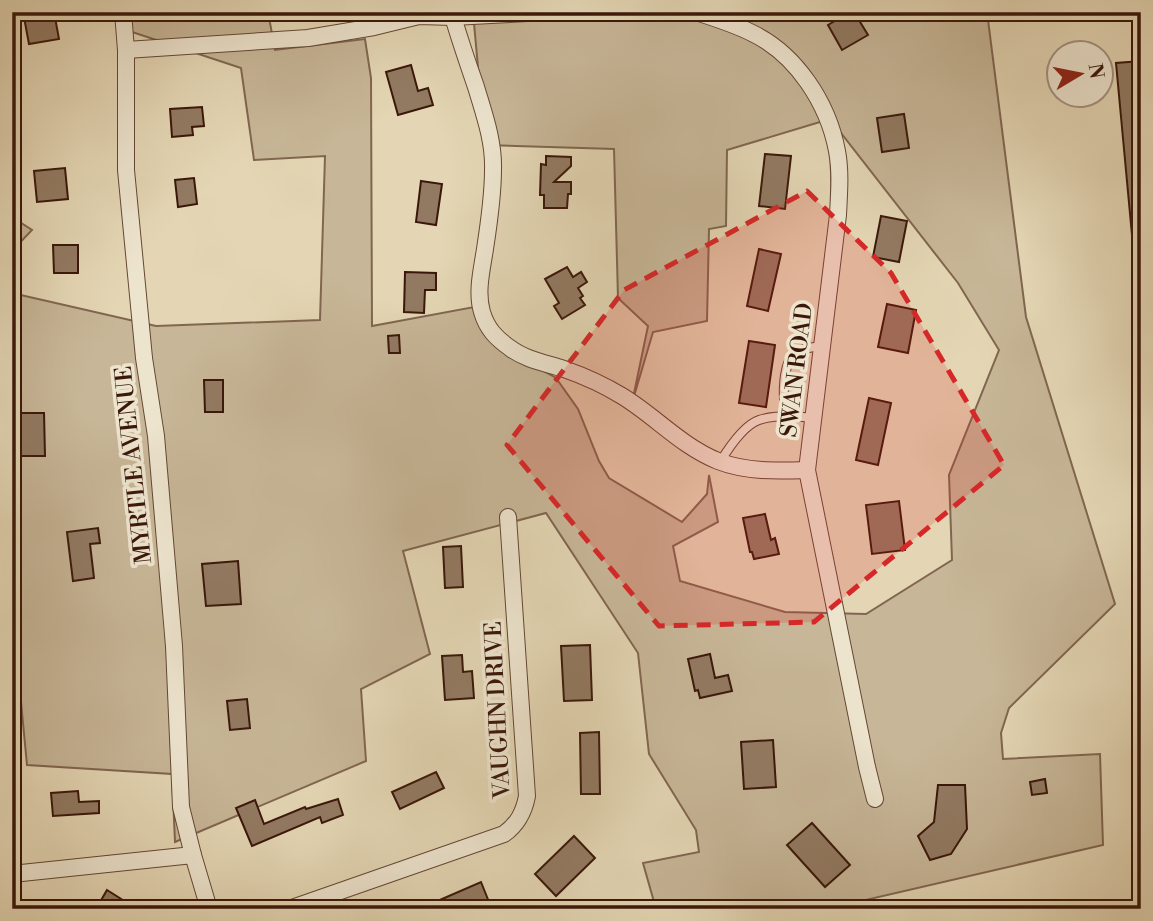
<svg xmlns="http://www.w3.org/2000/svg" width="1153" height="921" font-family="'Libre Bodoni',serif">
<rect width="100%" height="100%" fill="#e4d6b4"/>
<filter id="stains"><feTurbulence type="fractalNoise" baseFrequency=".00286" numOctaves="4"/><feColorMatrix values="0 0 0 0 .2 0 0 0 0 .09 0 0 0 0 .02 0 0 0 .5 -.17"/></filter>
<radialGradient id="worn" r=".72"><stop offset=".6" stop-color="#630" stop-opacity="0"/><stop offset="1" stop-color="#630" stop-opacity=".3"/></radialGradient>
<!-- green -->
<g fill="#c7b697" stroke="#806650" stroke-width="2">
<path d="M121,12H268L275,50L365,39L371,78L372,326L474,307L494,343L556,378L578,409L599,461L609,478L682,522L707,494L709,475L718,522L673,546L680,581L785,612L866,614L952,560L949,475L999,350L958,283L830,119L727,150L726,226L709,229L707,321L653,332L632,403L648,326L618,298L614,149L485,145L473,12H987L1026,317L1115,604L1009,708L1001,733L1003,759L1100,754L1103,845L848,904L847,909H656L643,863L699,852L696,830L649,754L638,653L546,513L403,551L430,654L361,689L366,761L175,842L172,774L27,765L19,681L12,680V293L156,326L320,320L325,156L254,160L241,68L123,29Z"/>
<path d="M12,217L32,230L12,251Z"/>
</g>
<!-- building -->
<g fill="#927a62" stroke="#3a170a" stroke-width="2">
<path d="M23,12H54L59,39L29,44Z"/>
<path d="M850,12H854L868,35L842,50L828,25Z"/>
<path d="M1141,61V245L1133,246L1116,63Z"/>
<path d="M411,65L418,91L428,88L433,105L398,115L386,72Z"/>
<path d="M202,107L204,126L192,127L193,135L172,137L170,109Z"/>
<path d="M904,114L909,148L882,152L877,118Z"/>
<path d="M765,154L791,156L785,209L759,206Z"/>
<path d="M546,156L571,157V166L554,182H571V194H568L567,208H544V195H540L541,164L546,165Z"/>
<path d="M65,168L68,199L37,202L34,171Z"/>
<path d="M194,178L197,204L178,207L175,180Z"/>
<path d="M421,181L442,184L436,225L416,222Z"/>
<path d="M881,216L907,221L899,262L873,257Z"/>
<path d="M53,245H78V273H54Z"/>
<path d="M759,249L781,254L768,311L747,306Z"/>
<path d="M567,267L573,277L581,272L587,282L578,288L583,296L580,298L585,305L562,319L554,306L559,303L545,279Z"/>
<path d="M405,272L436,273V290H425L424,313L404,312Z"/>
<path d="M887,304L916,310L908,353L878,347Z"/>
<path d="M399,335L400,353H389L388,336Z"/>
<path d="M749,341L775,345L766,407L739,403Z"/>
<path d="M204,380H223V412H205Z"/>
<path d="M869,398L891,403L878,465L856,460Z"/>
<path d="M20,413H44L45,456H20Z"/>
<path d="M899,501L905,550L872,554L866,505Z"/>
<path d="M765,514L771,540L775,538L779,554L754,559L752,552H750L743,518Z"/>
<path d="M98,528L100,543L90,544L94,578L73,581L67,532Z"/>
<path d="M461,546L463,587L445,588L443,547Z"/>
<path d="M238,561L241,604L206,606L202,564Z"/>
<path d="M590,645L592,700L564,701L561,646Z"/>
<path d="M710,654L715,678L728,675L732,691L700,698L698,690L695,691L688,659Z"/>
<path d="M462,655L463,672L472,671L474,698L445,700L442,656Z"/>
<path d="M247,699L250,728L230,730L227,701Z"/>
<path d="M599,732L600,794H581L580,733Z"/>
<path d="M773,740L776,787L744,789L741,742Z"/>
<path d="M436,772L444,788L400,809L392,792Z"/>
<path d="M1045,779L1047,793L1032,795L1030,782Z"/>
<path d="M938,785H965L967,829L951,854L930,860L918,836L934,822Z"/>
<path d="M78,791L79,802L99,801V813L53,816L51,793Z"/>
<path d="M338,799L343,815L322,823L320,817L252,846L236,808L255,800L264,824L305,807L306,809Z"/>
<path d="M812,823L850,865L825,887L787,845Z"/>
<path d="M574,836L595,858L556,896L535,874Z"/>
<path d="M481,882L489,902L474,909H419Z"/>
<path d="M107,890L137,909H96Z"/>
</g>
<g fill="none" stroke-linecap="round" stroke-linejoin="round">
<defs>
<g id="lane">
<path d="M813,418L793,416L786,410C782,396 783,364 794,354C802,348 813,347 822,346"/>
<path d="M720,462C728,449 744,425 759,420C770,416 782,416 793,416"/>
</g>
<g id="street">
<path d="M123,12L126,50V170L144,358L156,436L174,646L181,807L193,855L209,909"/>
<path d="M696,12C715,18 734,24 752,33C796,54 828,103 837,151C841,172 839,194 838,215L807,470L867,767L875,799"/>
<path d="M453,17C460,40 468,64 476,87C484,114 494,141 493,170C493,196 489,223 485,249C482,269 476,292 482,312C487,329 496,338 510,348C526,360 546,363 564,369C584,376 604,385 622,396C655,416 681,446 718,461C746,472 777,471 807,470"/>
<path d="M126,50L308,38L374,27L419,16L453,17L547,12"/>
<path d="M12,874L193,855"/>
<path d="M289,909L504,834C518,824 524,812 527,796L508,517"/>
</g>
</defs>
<!-- lane casing -->
<use href="#lane" stroke="#644734" stroke-width="10"/>
<!-- street casing -->
<use href="#street" stroke="#644734" stroke-width="18"/>
<!-- lane -->
<use href="#lane" stroke="#ede4ce" stroke-width="8"/>
<!-- street -->
<use href="#street" stroke="#ede4ce" stroke-width="16"/>
</g>
<!-- marked area -->
<path fill="#d62828" fill-opacity="0.2" stroke="#d62828" stroke-width="5" stroke-dasharray="14 9" stroke-linejoin="round" d="M807,191L891,273L1004,465L814,622L659,626L507,445L624,290Z"/>
<g text-anchor="middle" stroke-width="7" stroke-linejoin="round" paint-order="stroke">
<!-- street labels -->
<g font-size="23" fill="#3a170a" stroke="#ede4ce">
<text transform="translate(796 370) rotate(-83)" y="8">SWAN ROAD</text>
<text transform="translate(133 465) rotate(-96)" y="8">MYRTLE AVENUE</text>
<text transform="translate(497 710) rotate(-93)" y="8">VAUGHN DRIVE</text>
</g>
</g>
<!-- margin -->
<rect width="1153" height="921" fill="none" stroke="#e4d6b4" stroke-width="42"/>
<rect x="14" y="14" width="1125" height="893" fill="none" stroke="#3a170a" stroke-width="3.5"/>
<rect x="21" y="21" width="1111" height="879" fill="none" stroke="#3a170a" stroke-width="2"/>
<!-- north arrow -->
<g transform="translate(1080 74) rotate(80)"><circle r="33" fill="#ede4ce" stroke="#a59280" stroke-width="2"/>
<path d="M0-5L12 26L0 18L-12 26Z" fill="#8f2418"/>
<text y="-10" font-size="19" font-weight="bold" text-anchor="middle" fill="#3a170a">N</text>
</g>
<rect width="100%" height="100%" filter="url(#stains)"/>
<rect width="100%" height="100%" fill="url(#worn)"/>
</svg>
